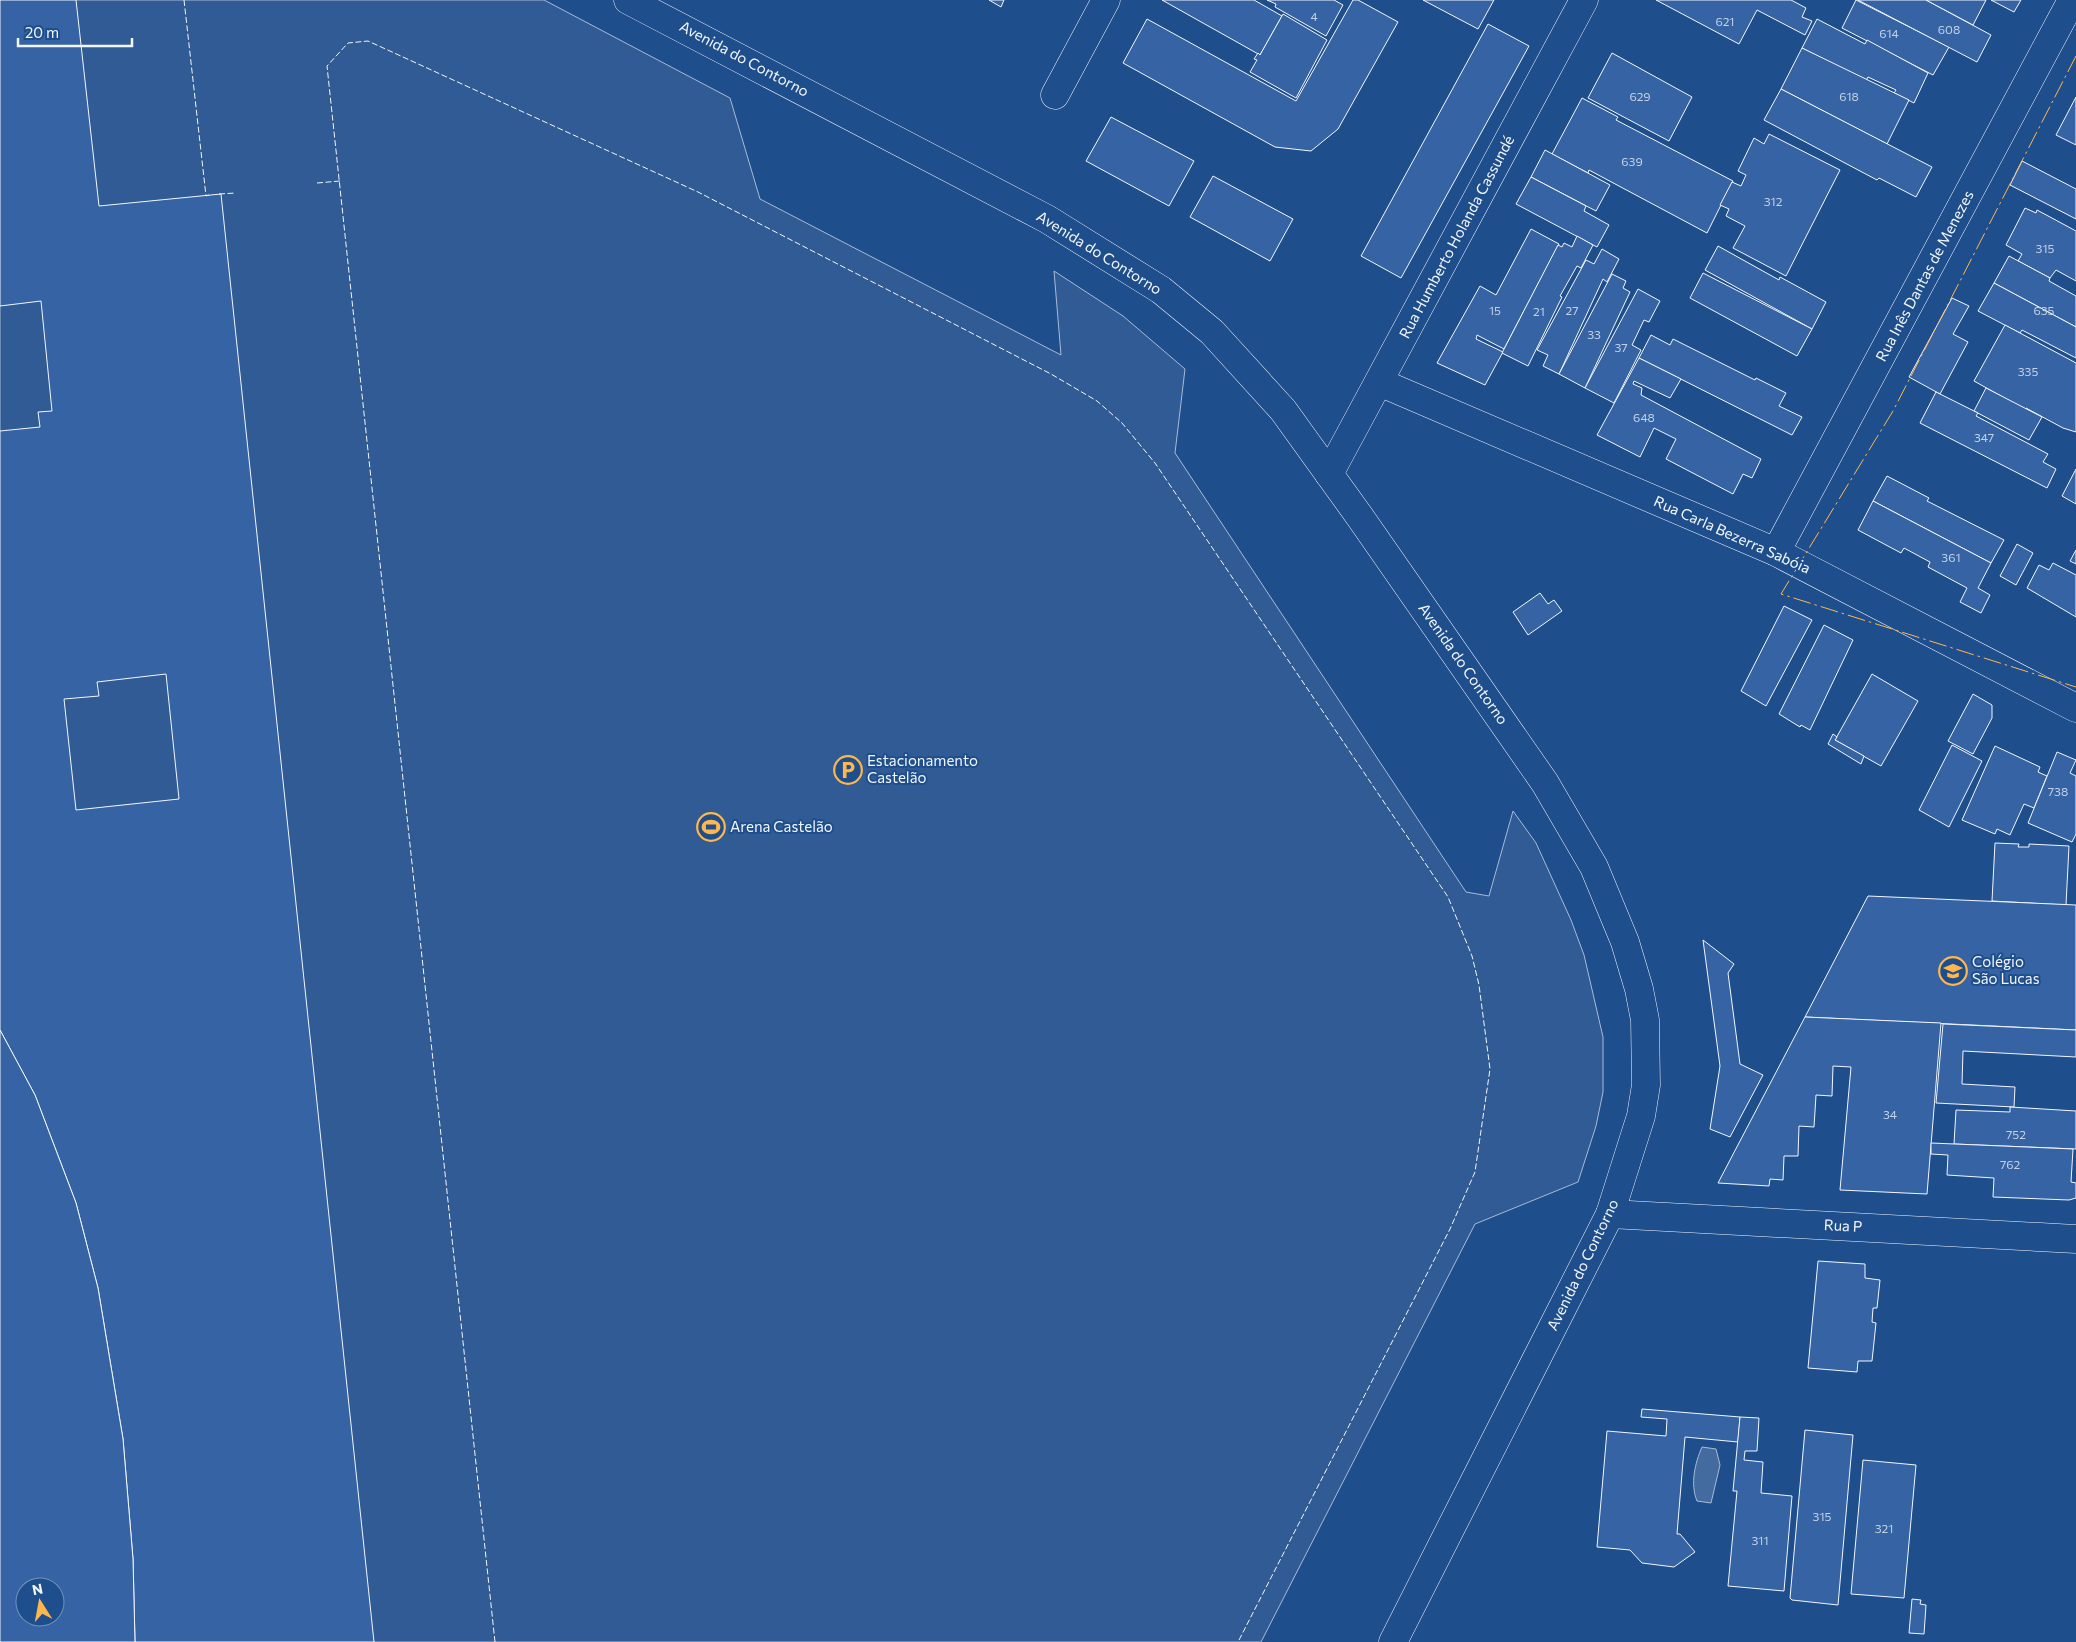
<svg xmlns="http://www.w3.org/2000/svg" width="2076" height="1642" font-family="Commissioner,sans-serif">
<rect width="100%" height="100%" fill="#1f4e8c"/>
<!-- green -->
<path fill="#305b95" stroke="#a8bbd7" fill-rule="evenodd" d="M0,0H544L730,98L760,199L1061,355L1054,271L1123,316L1185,369L1175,453L1466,892L1489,896L1513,811L1536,843L1571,920L1584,955L1603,1037V1092L1596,1126L1578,1182L1475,1224L1261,1642H0ZM25,1587H55V1617H25Z"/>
<!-- water -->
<path fill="#446ba0" stroke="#a8bbd7" d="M1702,1447L1716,1449L1720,1465L1711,1503L1697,1501C1690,1484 1695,1463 1702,1447Z"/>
<!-- building -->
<g fill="#3563a3" stroke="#f2f6ff" fill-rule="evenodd">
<path d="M0,0H76L99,206L221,194L374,1642H135L133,1559L123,1439L98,1288L76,1203L35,1095L0,1030V431L40,427L38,412L52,411L41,301L0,306ZM166,674L179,799L76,810L64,699L99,696L97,682Z"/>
<path d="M989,0H1004L1001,7Z"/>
<path d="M1162,0H1254L1282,16L1260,55Z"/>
<path d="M1267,0H1334L1343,5L1326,36L1275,7L1276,4Z"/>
<path d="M1353,0H1358L1398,22L1338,129L1311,151L1275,147L1123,63L1147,19L1296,101Z"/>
<path d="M1423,0H1494L1478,29Z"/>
<path d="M1656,0H1791L1806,8L1802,17L1812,21L1805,35L1757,10L1739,44Z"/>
<path d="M1856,0L1949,47L1933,75L1842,28Z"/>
<path d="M1858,0H1926L1991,35L1977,62Z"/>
<path d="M1926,0H1986L1973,25Z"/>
<path d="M1991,0H2021L2014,12Z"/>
<path d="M1283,14L1327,40L1296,98L1250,72L1257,60L1254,59L1258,53L1260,55Z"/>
<path d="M1817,19L1865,44L1867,40L1928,73L1914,103L1894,93L1896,90L1868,77L1866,81L1802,48Z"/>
<path d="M1488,24L1529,46L1401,278L1361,256Z"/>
<path d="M1802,48L1909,100L1887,144L1781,89Z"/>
<path d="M1612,53L1692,97L1669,141L1588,98Z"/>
<path d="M1781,89L1932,167L1916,197L1879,178L1877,180L1764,120Z"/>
<path d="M2076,97V145L2056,135Z"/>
<path d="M1582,98L1618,117L1616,120L1733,181L1707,233L1589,170L1588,173L1552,154Z"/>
<path d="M1111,117L1194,161L1169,206L1086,161Z"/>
<path d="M1769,134L1840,170L1786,276L1733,248L1745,226L1726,216L1729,209L1720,205L1732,182L1741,186L1746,175L1738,171L1754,138L1764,144Z"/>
<path d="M1545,150L1610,185L1596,211L1531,177Z"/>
<path d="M2022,161L2076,189V219L2010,185Z"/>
<path d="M1213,176L1293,219L1270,261L1190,217Z"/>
<path d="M1531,177L1586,206L1584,211L1609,225L1597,247L1516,204Z"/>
<path d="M2025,208L2036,213L2037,210L2076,231V281L2056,270L2050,278L2018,261L2022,254L2006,245Z"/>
<path d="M1531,229L1559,244L1504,349L1477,335L1476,339L1503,352L1485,385L1437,363L1480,286L1496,295Z"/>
<path d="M1577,236L1593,245L1581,268L1577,266L1560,296L1562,297L1528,366L1502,353L1558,245L1562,247L1564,243L1572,247Z"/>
<path d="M1718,246L1779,280L1780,277L1826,302L1812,329L1705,270Z"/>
<path d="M1602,249L1619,259L1607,282L1603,279L1559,374L1543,366L1548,355L1537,350L1586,260L1594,264Z"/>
<path d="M2009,256L2050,278L2049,281L2076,296V327L1994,283Z"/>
<path d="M1703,273L1812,329L1797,356L1690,298Z"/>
<path d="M1612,274L1626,281L1623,288L1630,292L1585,388L1559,374Z"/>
<path d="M1994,283L2076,327V358L2022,330L2020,333L1978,311Z"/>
<path d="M1638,289L1660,301L1649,322L1644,320L1632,345L1641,350L1614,403L1585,388Z"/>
<path d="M1952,298L1969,306L1953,334L1968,342L1940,394L1909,377Z"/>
<path d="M2005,325L2076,363V432L2063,428L2026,408V410L1974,381Z"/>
<path d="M1651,335L1670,345L1673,339L1755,380L1756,378L1786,393L1779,406L1802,417L1792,435L1639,358Z"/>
<path d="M1639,358L1681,379L1670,398L1634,381L1633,384L1642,388L1641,395L1761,459L1752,478L1743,474L1733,494L1666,459L1676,439L1654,428L1640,457L1597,435Z"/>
<path d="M1986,388L2042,417L2029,440L1974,411Z"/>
<path d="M1936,392L1978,413L1976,416L2048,454L2043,462L2056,469L2047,488L1920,423Z"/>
<path d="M2076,469V504L2062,496Z"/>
<path d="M1887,476L1929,498L1927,501L2004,540L1991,563L1873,501Z"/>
<path d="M1873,501L1991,563L1978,588L1990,595L1981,613L1960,602L1967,588L1928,567L1930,562L1904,548L1901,553L1858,530Z"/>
<path d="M2017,544L2033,553L2016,585L2000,576Z"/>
<path d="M2076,550V564L2070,561Z"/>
<path d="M2053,563L2076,575V617L2027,588L2039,565L2049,570Z"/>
<path d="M1540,593L1548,604L1554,600L1562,611L1528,635L1513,612Z"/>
<path d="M1784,606L1812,620L1766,706L1741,691Z"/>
<path d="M1824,625L1853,640L1810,730L1801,725L1800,727L1779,714Z"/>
<path d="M1872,674L1918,701L1881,766L1835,740Z"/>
<path d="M1973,694L1992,705V718L1973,754L1948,741Z"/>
<path d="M1833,734L1837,737L1835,740L1864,756L1861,764L1828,744Z"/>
<path d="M1952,745L1982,761L1949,827L1919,810Z"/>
<path d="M1995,746L2040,767L2038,772L2047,776L2034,808L2024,804L2010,835L1997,829L1995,834L1962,820Z"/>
<path d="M2057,752L2076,760L2070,773L2076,776V834L2072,842L2028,823Z"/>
<path d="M1995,843L2019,844L2018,847H2029V844L2069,846L2066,905L1992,901Z"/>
<path d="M1868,896L2076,905V1030L1805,1017Z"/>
<path d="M1703,940L1734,964L1728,973L1740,1064L1763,1075L1730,1137L1710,1129L1720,1066Z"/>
<path d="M1805,1017L1941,1023L1927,1194L1840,1190L1851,1067L1833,1066L1832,1096L1816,1095L1814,1127L1799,1126L1798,1156H1784L1783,1180L1770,1179L1769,1186L1718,1183Z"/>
<path d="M1943,1024L2076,1030V1057L1963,1051L1962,1084L2015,1087L2014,1107L1936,1103Z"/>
<path d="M0,1030L35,1095L76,1203L98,1288L123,1439L133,1559L135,1642H0ZM25,1587H55V1617H25Z"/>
<path d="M2010,1107L2076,1111V1149L1954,1144L1956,1110L2010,1112Z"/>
<path d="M1931,1143L2073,1149L2071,1182L2076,1183V1198L2069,1200L1993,1197L1994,1178L1947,1175L1948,1155L1931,1154Z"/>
<path d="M1818,1261L1865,1264V1278L1880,1280L1877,1308H1873L1872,1322L1876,1323L1872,1361H1858L1857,1372L1808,1368Z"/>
<path d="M1642,1409L1740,1417L1738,1442L1685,1437L1677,1534H1680L1695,1552L1674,1567L1642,1563L1630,1550L1597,1547L1607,1431L1666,1436L1667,1419L1641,1417Z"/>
<path d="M1740,1417L1759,1418L1757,1451H1745L1744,1460L1763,1462L1761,1493L1792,1496L1784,1591L1728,1586L1737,1491H1733Z"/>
<path d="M1805,1430L1853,1435L1838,1605L1792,1600L1790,1598Z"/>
<path d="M1863,1460L1916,1465L1904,1598L1851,1594Z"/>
<path d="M1912,1599L1921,1600L1920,1604L1926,1605L1924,1634L1909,1633Z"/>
</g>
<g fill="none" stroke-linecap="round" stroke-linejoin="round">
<defs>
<g id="street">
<path d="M1055,95L1106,0"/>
<path d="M1379,382L1776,552L2076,708"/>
<path d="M1329,474L1584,0"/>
<path d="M1776,552L2072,0"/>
<path d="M1610,1214L2076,1239"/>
</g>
<path id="secondary" d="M628,0L1047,219L1161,290L1212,332L1283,410L1360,517L1545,783L1594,867L1625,942L1639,989L1645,1020L1646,1085L1641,1116L1610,1214L1393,1642"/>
</defs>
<!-- street casing -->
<use href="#street" stroke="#f2f6ff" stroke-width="29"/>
<!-- secondary casing -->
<use href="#secondary" stroke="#f2f6ff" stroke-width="29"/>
<!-- street -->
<use href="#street" stroke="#1f4e8c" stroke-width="28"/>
<!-- secondary -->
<use href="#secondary" stroke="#1f4e8c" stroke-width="28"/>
<!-- fence -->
<g stroke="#f2f6ff" stroke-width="1" stroke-dasharray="6 2.5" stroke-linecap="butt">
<path d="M184,0L206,196L209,195"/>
<path d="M317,183L340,181"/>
<path d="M219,194L236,193"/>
<path d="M495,1642L327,66L348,43L368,41L698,192L1051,374L1097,401L1122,423L1155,463L1448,897L1472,956L1479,985L1490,1069L1475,1172L1450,1229L1238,1642"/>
</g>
<!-- power -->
<path stroke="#ffb74d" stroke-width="1" stroke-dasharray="18 4 2.5 4" stroke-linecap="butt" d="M2076,56L1893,411L1781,594L2076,687"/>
</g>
<!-- icons -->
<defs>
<symbol id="parking-ring" viewBox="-11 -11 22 22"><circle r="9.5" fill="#1f4e8c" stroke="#ffb74d" stroke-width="1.5"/><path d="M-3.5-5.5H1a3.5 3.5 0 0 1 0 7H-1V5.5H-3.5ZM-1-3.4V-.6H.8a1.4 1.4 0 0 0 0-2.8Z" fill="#ffb74d"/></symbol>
<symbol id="stadium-ring" viewBox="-11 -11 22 22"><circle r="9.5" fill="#1f4e8c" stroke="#ffb74d" stroke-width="1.5"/><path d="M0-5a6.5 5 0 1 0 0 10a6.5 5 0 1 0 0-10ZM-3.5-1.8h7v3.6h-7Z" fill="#ffb74d"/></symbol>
<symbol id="school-ring" viewBox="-11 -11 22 22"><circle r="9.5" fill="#1f4e8c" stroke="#ffb74d" stroke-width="1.5"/><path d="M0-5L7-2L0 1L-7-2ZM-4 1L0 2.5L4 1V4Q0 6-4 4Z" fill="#ffb74d"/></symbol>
</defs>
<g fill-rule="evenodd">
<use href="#parking-ring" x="832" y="754" width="32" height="32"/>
<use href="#stadium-ring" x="695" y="811" width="32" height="32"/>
<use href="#school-ring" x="1937" y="955" width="32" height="32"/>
</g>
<g text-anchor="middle" stroke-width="4" stroke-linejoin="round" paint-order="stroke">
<!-- number labels -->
<g font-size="12" fill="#c3d1e8">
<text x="1314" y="21">4</text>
<text x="1725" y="26">621</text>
<text x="1949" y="34">608</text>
<text x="1889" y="38">614</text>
<text x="1640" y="101">629</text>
<text x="1849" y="101">618</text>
<text x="1632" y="166">639</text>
<text x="1773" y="206">312</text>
<text x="2045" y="253">315</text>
<text x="1495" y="315">15</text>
<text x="1572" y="315">27</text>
<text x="2044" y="315">635</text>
<text x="1539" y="316">21</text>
<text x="1594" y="339">33</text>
<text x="1621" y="352">37</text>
<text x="2028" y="376">335</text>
<text x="1644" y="422">648</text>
<text x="1984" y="442">347</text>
<text x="1951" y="562">361</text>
<text x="2058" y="796">738</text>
<text x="1890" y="1119">34</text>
<text x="2016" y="1139">752</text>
<text x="2010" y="1169">762</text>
<text x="1822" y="1521">315</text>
<text x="1884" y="1533">321</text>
<text x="1760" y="1545">311</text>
</g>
<!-- street labels -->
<g font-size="15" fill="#f2f6ff" stroke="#1f4e8c">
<text transform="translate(744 59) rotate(28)" y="5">Avenida do Contorno</text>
<text transform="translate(1457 237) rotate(-62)" y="5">Rua Humberto Holanda Cassundé</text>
<text transform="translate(1099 253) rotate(32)" y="5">Avenida do Contorno</text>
<text transform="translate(1925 276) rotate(-62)" y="5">Rua Inês Dantas de Menezes</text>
<text transform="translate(1732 535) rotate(24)" y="5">Rua Carla Bezerra Sabóia</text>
<text transform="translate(1463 664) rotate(55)" y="5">Avenida do Contorno</text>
<text transform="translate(1843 1226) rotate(3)" y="5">Rua P</text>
<text transform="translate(1583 1265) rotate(-64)" y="5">Avenida do Contorno</text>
</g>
<!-- poi labels -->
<g font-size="15" fill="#f2f6ff" stroke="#1f4e8c" text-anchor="start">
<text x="867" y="766">Estacionamento<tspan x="867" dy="17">Castelão</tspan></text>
<text x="730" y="832">Arena Castelão</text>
<text x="1972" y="967">Colégio<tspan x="1972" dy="17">São Lucas</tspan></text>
</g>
</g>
<!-- north arrow -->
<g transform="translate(40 1602) rotate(349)"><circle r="24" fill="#1f4e8c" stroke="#7391ba"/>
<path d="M0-4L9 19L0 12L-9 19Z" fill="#ffb74d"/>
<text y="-8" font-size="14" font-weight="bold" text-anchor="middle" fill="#f2f6ff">N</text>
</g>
<!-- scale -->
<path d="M18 38v8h114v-8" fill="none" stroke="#f2f6ff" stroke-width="2.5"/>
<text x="25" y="38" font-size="15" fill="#f2f6ff" stroke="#1f4e8c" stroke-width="4" paint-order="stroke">20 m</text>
</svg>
